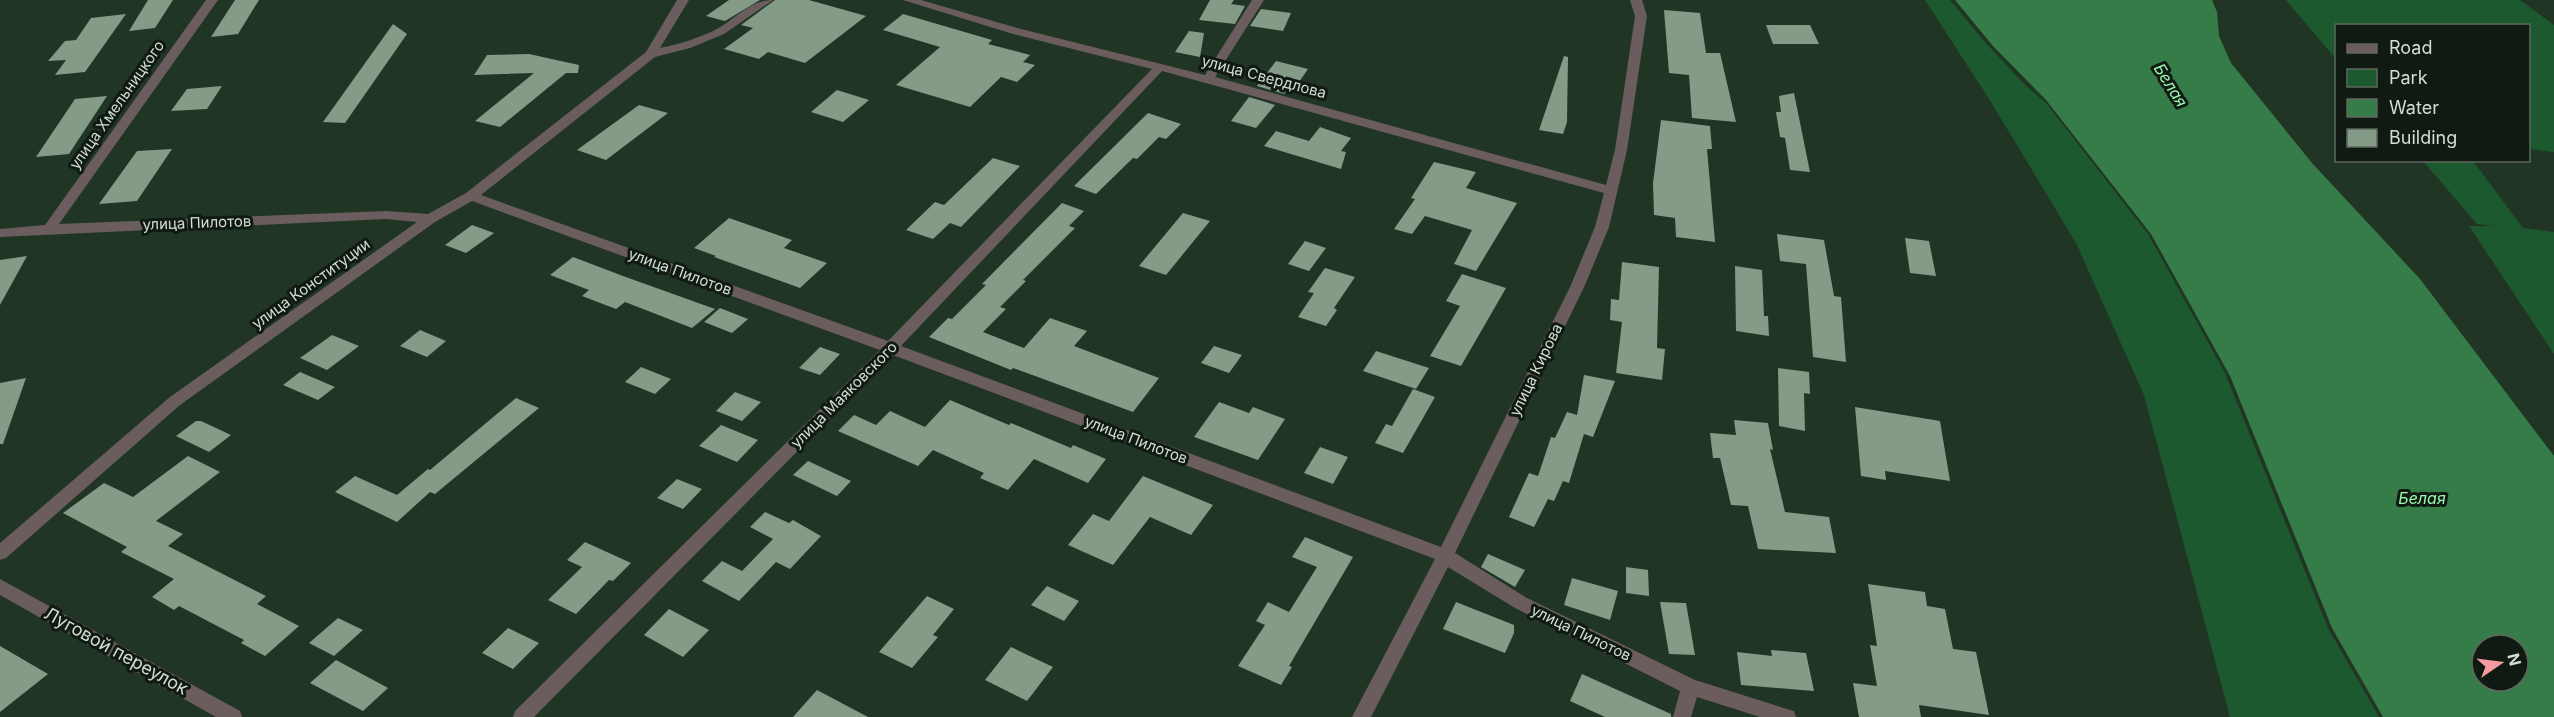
<svg xmlns="http://www.w3.org/2000/svg" width="2554" height="717" font-family="Inter,sans-serif">
<rect width="100%" height="100%" fill="#213525"/>
<!-- green -->
<g fill="#1c592e">
<path d="M1925,0H1950L1984,41L2024,84L2046,103L2148,234L2225,373L2328,628L2379,717H2230L2144,395L2076,243L1991,102Z"/>
<path d="M2286,0H2520L2554,25V152L2529,149L2528,26H2336V59Z"/>
<path d="M2423,161H2473L2523,228L2554,232V354L2469,226H2494L2477,224Z"/>
</g>
<!-- water -->
<path fill="#367c48" fill-rule="evenodd" d="M1955,0H2212L2217,12L2219,36L2231,63L2312,163L2420,279L2554,456V717H2383L2332,628L2230,376L2151,234L2046,100L1993,46ZM2482,645H2518V681H2482Z"/>
<!-- building -->
<g fill="#839b87">
<path d="M148,0H173L155,28L129,31Z"/>
<path d="M235,0H259L238,34L211,37Z"/>
<path d="M729,0H760L725,21L706,16Z"/>
<path d="M775,0H809L866,16L805,63L768,52L759,59L724,49L753,28L741,25Z"/>
<path d="M1210,0H1234L1231,4L1245,6L1235,24L1199,20Z"/>
<path d="M1261,9L1291,13L1283,31L1250,26Z"/>
<path d="M1664,10L1700,13L1706,53H1720L1736,122L1692,118L1689,75L1669,73Z"/>
<path d="M126,14L85,72L55,75L66,60L48,61L65,41L76,40L91,18Z"/>
<path d="M903,14L992,40L988,44L1030,55L1023,62L1035,65L1017,82L1001,77L970,107L896,85L940,47L883,30Z"/>
<path d="M393,24L407,34L345,123L323,122Z"/>
<path d="M1766,25H1810L1819,44H1773Z"/>
<path d="M1189,31L1204,33L1200,57L1175,52Z"/>
<path d="M529,54L579,65L578,73H566L500,127L475,121L534,73L474,75L487,55Z"/>
<path d="M1564,56L1568,57L1567,122L1563,134L1539,130Z"/>
<path d="M1276,61L1308,69L1297,85L1293,84L1284,94L1257,86Z"/>
<path d="M222,86L207,109L171,111L187,89Z"/>
<path d="M837,90L869,100L843,122L811,112Z"/>
<path d="M1794,93L1810,172L1790,170L1785,138L1780,137L1776,112H1781L1779,96Z"/>
<path d="M107,96L69,154L36,157L75,99Z"/>
<path d="M1249,97L1275,105L1256,128L1231,121Z"/>
<path d="M639,105L668,113L606,160L577,150Z"/>
<path d="M1148,113L1181,124L1166,139L1159,137L1137,159L1133,158L1096,194L1074,186Z"/>
<path d="M1661,120L1710,126L1712,149H1707L1715,242L1676,237L1675,218L1654,215L1653,183Z"/>
<path d="M1320,127L1351,138L1341,151L1346,152L1341,169L1264,146L1276,131L1309,141Z"/>
<path d="M172,149L137,201L99,204L137,151Z"/>
<path d="M993,158L1020,166L961,227L950,223L933,239L906,230L935,202L944,205Z"/>
<path d="M1434,162L1476,172L1466,188L1517,203L1476,271L1454,264L1472,230L1425,216L1412,234L1394,229L1415,199L1411,198Z"/>
<path d="M1062,203L1084,211L1069,226L1075,228L1023,280L1026,281L1000,307L1006,309L983,332L1024,348L1050,318L1087,331L1074,346L1159,378L1133,412L1013,368L1011,370L929,337L948,318L952,319L986,285L982,284Z"/>
<path d="M1183,213L1210,221L1166,275L1139,266Z"/>
<path d="M729,218L792,240L784,248L827,263L800,288L714,257L716,256L694,248Z"/>
<path d="M472,225L494,233L466,253L445,245Z"/>
<path d="M1777,234L1824,240L1834,296L1841,297L1846,362L1813,357L1806,264L1780,261Z"/>
<path d="M1905,238L1929,241L1936,276L1910,273Z"/>
<path d="M1305,241L1326,248L1309,271L1288,264Z"/>
<path d="M27,256L0,305V260Z"/>
<path d="M573,257L623,276L715,309L692,328L625,302L616,309L582,296L589,290L550,275Z"/>
<path d="M1622,262L1659,267L1657,348L1665,349L1662,380L1616,373L1622,322L1610,320L1611,299L1619,300Z"/>
<path d="M1735,266L1762,270L1764,316H1768L1769,336L1736,331Z"/>
<path d="M1325,268L1355,277L1334,308L1337,310L1326,326L1298,317L1314,293L1308,292Z"/>
<path d="M1462,274L1506,288L1461,366L1430,356L1460,306L1446,301Z"/>
<path d="M720,308L748,319L732,333L704,322Z"/>
<path d="M420,330L446,341L427,357L400,346Z"/>
<path d="M332,335L359,346L327,370L300,358Z"/>
<path d="M1214,346L1242,355L1229,373L1201,363Z"/>
<path d="M820,347L840,354L820,375L799,368Z"/>
<path d="M1376,351L1429,368L1416,389L1363,371Z"/>
<path d="M641,367L671,379L655,394L625,382Z"/>
<path d="M1778,368L1809,372L1810,394L1804,393L1805,431L1779,426Z"/>
<path d="M300,372L335,387L318,400L283,385Z"/>
<path d="M1584,375L1615,381L1593,437L1584,434L1569,483L1563,481L1554,501L1548,499L1534,527L1509,517L1529,473L1538,476L1551,437L1555,438L1567,412L1577,415Z"/>
<path d="M26,378L3,444H0V383Z"/>
<path d="M1413,389L1435,397L1403,453L1375,443L1386,424L1392,426Z"/>
<path d="M735,392L761,402L742,421L716,411Z"/>
<path d="M516,398L539,408L435,494L430,492L397,522L335,492L355,476L397,495L428,469L430,470Z"/>
<path d="M950,400L1009,425L1011,423L1071,448L1073,445L1106,459L1088,483L1034,459L1008,490L980,478L984,473L933,450L918,466L838,431L854,415L876,425L890,411L925,427Z"/>
<path d="M1219,402L1249,413L1253,407L1285,419L1258,460L1194,437Z"/>
<path d="M1855,407L1940,421L1950,481L1885,471L1886,480L1861,476Z"/>
<path d="M1734,420L1768,423L1773,450L1770,449L1785,512L1829,517L1836,553L1758,549L1748,506L1731,505L1720,458H1713L1710,433L1736,435Z"/>
<path d="M196,421H201L231,435L209,452L176,436Z"/>
<path d="M721,425L758,440L737,462L699,446Z"/>
<path d="M1320,447L1348,457L1333,484L1304,473Z"/>
<path d="M188,456L220,472L156,521L183,534L168,546L266,596L257,604L299,626L265,656L241,643L244,640L179,606L174,610L152,597L174,579L121,552L127,547L63,513L104,483L133,497Z"/>
<path d="M808,461L851,481L837,496L793,475Z"/>
<path d="M1143,476L1213,505L1191,535L1150,517L1113,565L1068,545L1093,514L1109,521Z"/>
<path d="M677,479L702,489L683,509L657,498Z"/>
<path d="M765,512L789,523L793,520L821,536L790,569L776,562L739,601L702,581L722,561L742,571L773,539L750,527Z"/>
<path d="M1305,537L1353,557L1289,666L1292,667L1281,685L1238,666L1265,625L1256,621L1268,602L1289,612L1317,567L1292,557Z"/>
<path d="M585,542L631,563L613,581L609,580L576,614L548,600L582,567L567,560Z"/>
<path d="M1488,554L1525,570L1515,587L1481,567Z"/>
<path d="M1626,567L1648,570L1649,596L1626,593Z"/>
<path d="M1572,578L1618,591L1610,620L1564,605Z"/>
<path d="M1868,584L1925,592L1927,606L1945,609L1953,649L1976,652L1989,715L1919,705L1921,717H1859L1853,683L1877,686L1870,645L1877,646Z"/>
<path d="M1047,586L1079,601L1064,621L1031,605Z"/>
<path d="M927,596L954,609L933,635L938,637L912,668L879,652Z"/>
<path d="M1456,602L1514,625V633L1505,653L1443,629Z"/>
<path d="M1660,602L1686,603L1695,655L1669,654Z"/>
<path d="M669,609L709,630L683,657L644,635Z"/>
<path d="M338,618L363,630L334,656L309,643Z"/>
<path d="M508,628L539,643L513,669L482,653Z"/>
<path d="M0,646L48,674L0,712Z"/>
<path d="M1011,647L1053,667L1027,701L985,680Z"/>
<path d="M1771,650L1806,653L1814,691L1741,685L1737,652L1772,656Z"/>
<path d="M336,660L377,682L388,688L363,711L310,683Z"/>
<path d="M1582,674L1671,714V717H1605L1570,701Z"/>
<path d="M817,690L868,717H793Z"/>
</g>
<g fill="none" stroke-linecap="round" stroke-linejoin="round">
<!-- street -->
<g fill="#6b5d5e" fill-rule="evenodd">
<path d="M206,0H218L59,224L386,211L428,214L466,193L646,52L677,0H689L660,48C679,44 697,39 715,30C735,20 749,0 773,0L724,34L690,48L655,57L481,195L888,341L1152,69L1013,34L903,0H921L1021,29L1205,75L1252,0H1264L1215,77L1606,185L1615,150L1635,16L1630,0H1642L1647,16L1627,150L1609,227L1585,285L1455,553L1527,598L1695,680L1787,709L1794,711L1796,717H1760L1697,697L1691,717H1673L1680,691L1515,608L1448,567L1371,717H1352L1435,559L893,355L534,717H513L515,711L880,350L472,201L435,222L180,405L6,558L0,560V543L170,397L417,222L386,219L0,237V229L45,225ZM1162,71L1604,193L1595,227L1571,285L1441,547L901,346Z"/>
<path d="M0,579L240,711L242,717H216L0,595Z"/>
</g>
</g>
<g text-anchor="middle" stroke-width="6" stroke-linejoin="round" paint-order="stroke">
<!-- street labels -->
<g font-size="15" fill="#d1ded3" stroke="#111a12">
<text transform="translate(1264 77) rotate(15)" y="5">улица Свердлова</text>
<text transform="translate(117 105) rotate(-55)" y="5">улица Хмельницкого</text>
<text transform="translate(197 223) rotate(-2)" y="5">улица Пилотов</text>
<text transform="translate(680 272) rotate(20)" y="5">улица Пилотов</text>
<text transform="translate(311 284) rotate(-36)" y="5">улица Конституции</text>
<text transform="translate(1536 370) rotate(-64)" y="5">улица Кирова</text>
<text transform="translate(844 395) rotate(-45)" y="5">улица Маяковского</text>
<text transform="translate(1136 440) rotate(21)" y="5">улица Пилотов</text>
<text transform="translate(1581 633) rotate(26)" y="5">улица Пилотов</text>
</g>
<!-- water labels -->
<g font-size="16" font-style="italic" fill="#9af8ae" stroke="#111a12">
<text transform="translate(2171 85) rotate(58)" y="6">Белая</text>
<text x="2422" y="504">Белая</text>
</g>
<!-- near-street labels -->
<g font-size="18" fill="#d1ded3" stroke="#111a12">
<text transform="translate(116 651) rotate(29)" y="6">Луговой переулок</text>
</g>
</g>
<!-- legend -->
<rect x="2335" y="24" width="195" height="138" fill="#111a12" stroke="#5e685f" stroke-width="1.5"/>
<rect x="2347" y="44" width="30" height="9" fill="#6b5d5e" stroke="#5e685f" stroke-width="1.5"/>
<text x="2389" y="54" font-size="18" fill="#d1ded3">Road</text>
<rect x="2347" y="69" width="30" height="18" fill="#1c592e" stroke="#5e685f" stroke-width="1.5"/>
<text x="2389" y="84" font-size="18" fill="#d1ded3">Park</text>
<rect x="2347" y="99" width="30" height="18" fill="#367c48" stroke="#5e685f" stroke-width="1.5"/>
<text x="2389" y="114" font-size="18" fill="#d1ded3">Water</text>
<rect x="2347" y="129" width="30" height="18" fill="#839b87" stroke="#5e685f" stroke-width="1.5"/>
<text x="2389" y="144" font-size="18" fill="#d1ded3">Building</text>
<!-- north arrow -->
<g transform="translate(2500 663) rotate(76)"><circle r="28" fill="#111a12" stroke="#5e685f" stroke-width="1.5"/>
<path d="M0-4.5L10 22L0 15L-10 22Z" fill="#f49aa0"/>
<text y="-9" font-size="16" font-weight="bold" text-anchor="middle" fill="#d1ded3">N</text>
</g>
</svg>
